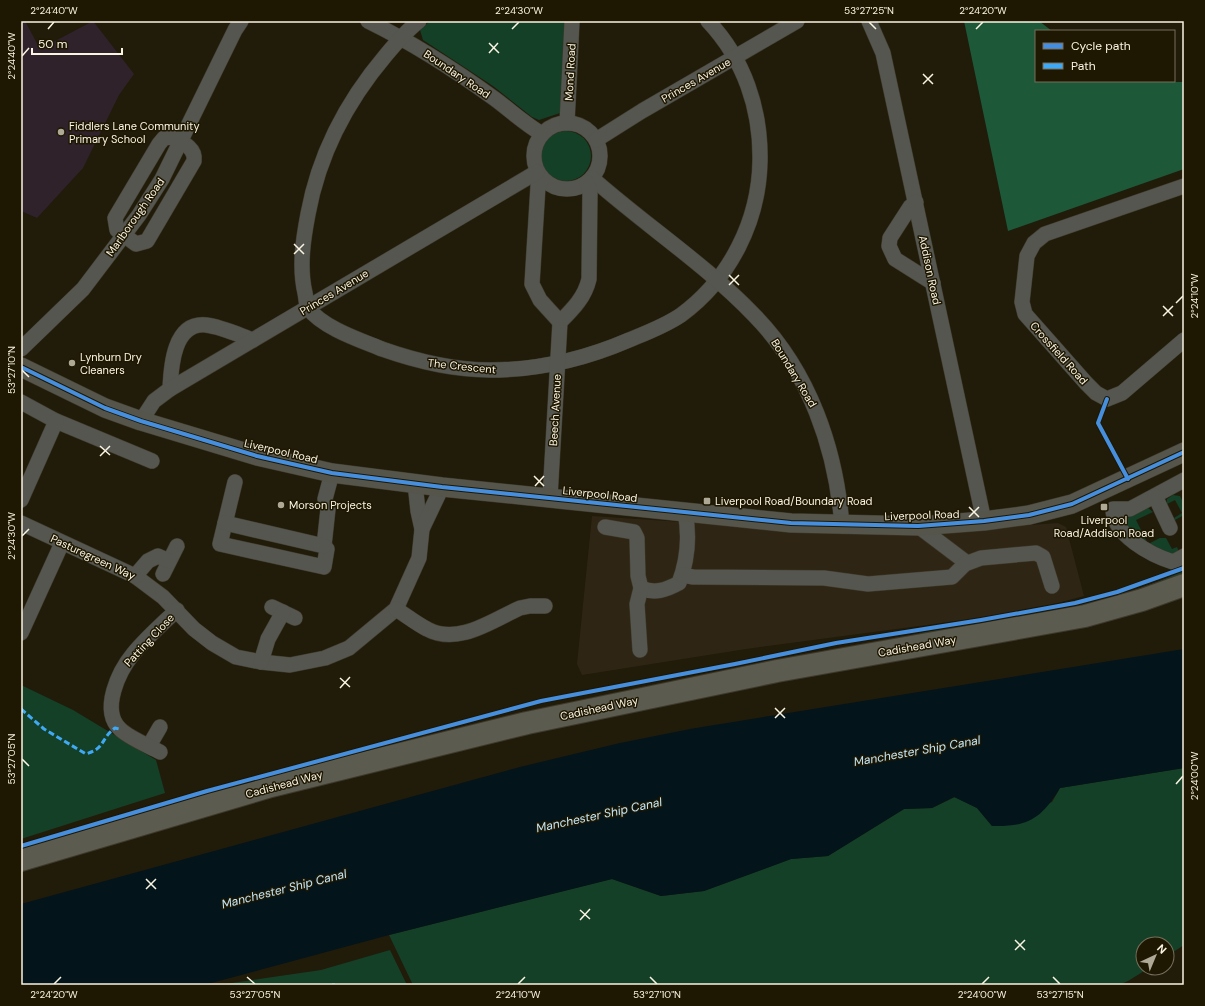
<svg xmlns="http://www.w3.org/2000/svg" width="1205" height="1006" font-family="'DM Sans',sans-serif">
<rect width="100%" height="100%" fill="#211b0a"/>
<!-- industrial -->
<path fill="#2f2515" d="M592,516L848,533L961,530L1058,523L1066,527L1084,596L1046,606L979,618L746,649L582,675L577,664Z"/>
<!-- education -->
<path fill="#2f222a" d="M21,21H25L40,49L93,21L134,74L119,95L83,168L37,218L21,211Z"/>
<!-- green -->
<g fill="#144027">
<path d="M430,21H567L563,112L539,120L532,117L493,86L423,40L420,30Z"/>
<circle cx="566" cy="156" r="25"/>
<path d="M1173,495L1180,496L1184,504V515L1175,520L1174,518L1182,513L1175,500L1167,504V499Z"/>
<path d="M1148,508L1153,512L1136,520L1148,544L1160,538H1166L1172,549L1177,547L1179,552C1163,560 1128,537 1124,521L1125,519Z"/>
<path d="M1184,571V575L1100,602L1030,617L921,634L919,633C991,621 1063,612 1132,591C1150,585 1167,578 1184,571Z"/>
<path d="M21,685L73,710L156,760L165,793L21,839Z"/>
<path d="M1184,768V945L1167,956V944H1143V968H1149L1128,981L1119,985H413L389,935L612,879L661,896L704,891L791,859L828,856L904,809L932,808L955,797L977,808L992,826L1052,802L1060,788Z"/>
<path d="M390,950L407,985H218L321,970Z"/>
</g>
<!-- forest -->
<path fill="#1d5838" d="M964,21H1039L1052,31H1036V81L1184,82V169L1008,231Z"/>
<!-- water -->
<path fill="#03141b" d="M1184,649V768L1060,788C1041,819 1028,827 992,826L977,808L954,797L932,808L904,809L828,856L791,859L704,891L661,896L612,879L389,935L204,985H21V904L520,767L620,743L690,729Z"/>
<g fill="none" stroke-linecap="round" stroke-linejoin="round">
<defs>
<g id="minor">
<path d="M368,21C413,43 455,70 495,99C511,111 525,124 542,134"/>
<path d="M419,21C406,31 396,43 386,55C347,101 319,154 308,214C303,240 299,267 305,293C306,297 306,305 308,308C323,328 360,340 382,349C416,361 453,370 490,370C538,370 585,359 629,340C646,333 665,326 681,315C730,279 759,221 760,161C761,109 744,59 708,21"/>
<path d="M869,21L883,53L984,521"/>
<circle cx="567" cy="156" r="33"/>
<path d="M567,123L572,21"/>
<path d="M171,137C181,142 196,147 194,161L147,241L136,244L117,230L115,218L159,144L164,138Z"/>
<path d="M596,140L642,111L797,21"/>
<path d="M592,178C645,225 705,264 754,315C809,371 836,448 842,526"/>
<path d="M542,179L538,186L532,284L540,300L560,322"/>
<path d="M1184,186L1045,234L1034,243L1027,256L1022,302L1025,314L1086,383L1096,393L1107,399L1122,393L1184,340"/>
<path d="M916,202L910,207L890,238L889,246L895,259L933,283"/>
<path d="M21,349L83,289L139,215L162,179L235,30L241,21"/>
<path d="M170,389C171,365 174,322 206,325C222,327 239,335 253,340"/>
<path d="M21,402L56,421L152,461"/>
<path d="M141,421L154,401L170,389L537,172"/>
<path d="M1184,480L1130,509H1113C1113,535 1151,555 1173,562L1184,556"/>
<path d="M235,482L220,544L324,567L327,549L324,546L328,509L325,499L332,473"/>
<path d="M415,483L418,511L422,529"/>
<path d="M1155,496L1170,528"/>
<path d="M550,497L560,322C573,309 585,297 589,279L590,191L587,183"/>
<path d="M21,500L56,421"/>
<path d="M21,523L135,576L163,597L194,629L212,643L236,657L261,662L290,665L325,658L349,648L396,609L419,558L422,529L442,487"/>
<path d="M225,523L324,546"/>
<path d="M918,526L967,563"/>
<path d="M605,527L634,532L637,538L638,576L641,588C655,594 666,590 679,583C688,559 690,537 685,512"/>
<path d="M163,574L177,546"/>
<path d="M682,575L693,577L824,578L868,584L952,577L965,564L981,558L1036,553L1043,557L1052,586"/>
<path d="M135,576L148,561L158,556L169,561"/>
<path d="M272,607L295,618"/>
<path d="M396,609C407,616 417,624 427,629C458,646 493,620 520,608L530,606H545"/>
<path d="M21,633L62,543"/>
<path d="M640,650L637,604L641,588"/>
<path d="M261,662L268,639L283,612"/>
<path d="M149,746L160,727"/>
<path d="M160,752C149,746 129,738 120,729C100,710 119,671 133,654C146,638 162,624 177,610"/>
</g>
<path id="major" d="M21,367L105,408L141,421L257,456L332,473L442,487L791,523L918,526L984,521L1029,515L1072,504L1184,452"/>
<path id="highway" d="M21,860L271,786L527,723L777,671L1085,616L1142,600L1184,585"/>
</defs>
<!-- minor casing -->
<use href="#minor" stroke="#3e392a" stroke-width="16"/>
<!-- major casing -->
<use href="#major" stroke="#3e392a" stroke-width="20"/>
<!-- highway casing -->
<use href="#highway" stroke="#3e392a" stroke-width="24"/>
<!-- minor -->
<use href="#minor" stroke="#54564f" stroke-width="15"/>
<!-- major -->
<use href="#major" stroke="#55554b" stroke-width="19"/>
<!-- highway -->
<use href="#highway" stroke="#5b5b50" stroke-width="22"/>
<!-- quiet -->
<g stroke="#3fa9f5" stroke-width="3" stroke-dasharray="6 3" stroke-linecap="butt">
<path d="M21,709L44,729L86,754C106,748 100,739 115,728L119,729"/>
<path d="M332,985H335"/>
</g>
<defs>
<g id="cycleway">
<path d="M21,367L105,408L141,421L257,456L332,473L442,487L791,523L918,526L984,521L1029,515L1072,504L1184,452"/>
<path d="M1107,399L1098,423L1128,479"/>
<path d="M21,846L207,791L541,701L735,664L836,643L981,620L1075,603L1117,592L1184,568"/>
</g>
</defs>
<!-- cycleway casing -->
<use href="#cycleway" stroke="#1e1701" stroke-width="6"/>
<!-- cycleway -->
<use href="#cycleway" stroke="#468fdf" stroke-width="4"/>
</g>
<!-- ticks -->
<path fill="none" stroke="#faf4e2" stroke-width="1.5" d="M869,22L876,29M48,29L54,22M512,29L519,22M976,29L983,22M489,43L499,53M489,53L498,43M22,56L29,48M923,74L933,84M923,84L933,74M294,244L304,254M294,254L304,244M729,275L739,285M729,285L739,275M1176,303L1183,296M1163,306L1173,316M1163,316L1173,306M22,370L29,377M100,446L110,455M100,456L110,446M534,476L544,486M535,486L544,476M969,507L979,517M969,517L979,507M22,536L29,529M340,678L350,687M340,688L350,677M775,708L785,718M775,718L785,708M22,759L29,766M1176,784L1183,776M146,879L156,889M146,889L156,879M580,910L590,919M580,920L590,909M1015,940L1025,950M1015,950L1025,940M247,977L255,984M650,977L657,984M1053,977L1060,984M54,984L61,977M518,984L525,977M982,984L989,977"/>
<!-- markers -->
<g fill="#aea896" stroke="#1e1701" stroke-width="1.5">
<circle cx="61" cy="132" r="4"/>
<circle cx="72" cy="363" r="4"/>
<rect x="703" y="497" width="8" height="8" rx="2"/>
<circle cx="281" cy="505" r="4"/>
<rect x="1100" y="503" width="8" height="8" rx="2"/>
</g>
<g text-anchor="middle" stroke-width="3" stroke-linejoin="round" paint-order="stroke">
<!-- street labels -->
<g font-size="11" fill="#faf4e2" stroke="#1e1701">
<text transform="translate(570 72) rotate(-87)" y="4">Mond Road</text>
<text transform="translate(457 74) rotate(34)" y="4">Boundary Road</text>
<text transform="translate(696 80) rotate(-30)" y="4">Princes Avenue</text>
<text transform="translate(135 217) rotate(-55)" y="4">Marlborough Road</text>
<text transform="translate(930 270) rotate(78)" y="4">Addison Road</text>
<text transform="translate(334 292) rotate(-31)" y="4">Princes Avenue</text>
<text transform="translate(1059 353) rotate(48)" y="4">Crossfield Road</text>
<text transform="translate(462 366) rotate(6)" y="4">The Crescent</text>
<text transform="translate(794 373) rotate(59)" y="4">Boundary Road</text>
<text transform="translate(555 410) rotate(-87)" y="4">Beech Avenue</text>
<text transform="translate(281 451) rotate(13)" y="4">Liverpool Road</text>
<text transform="translate(600 494) rotate(6)" y="4">Liverpool Road</text>
<text transform="translate(922 515) rotate(-2)" y="4">Liverpool Road</text>
<text transform="translate(93 557) rotate(25)" y="4">Pasturegreen Way</text>
<text transform="translate(149 640) rotate(-47)" y="4">Patting Close</text>
<text transform="translate(917 646) rotate(-10)" y="4">Cadishead Way</text>
<text transform="translate(599 708) rotate(-12)" y="4">Cadishead Way</text>
<text transform="translate(284 784) rotate(-15)" y="4">Cadishead Way</text>
</g>
<!-- poi labels -->
<g font-size="11" fill="#faf4e2" stroke="#1e1701" text-anchor="start">
<text x="69" y="130">Fiddlers Lane Community<tspan x="69" dy="13">Primary School</tspan></text>
<text x="80" y="361">Lynburn Dry<tspan x="80" dy="13">Cleaners</tspan></text>
<text x="715" y="505">Liverpool Road/Boundary Road</text>
<text x="289" y="509">Morson Projects</text>
<text x="1104" y="524" text-anchor="middle">Liverpool<tspan x="1104" dy="13">Road/Addison Road</tspan></text>
</g>
<!-- water labels -->
<g font-size="12" font-style="italic" fill="#c1e7fb" stroke="#1e1701">
<text transform="translate(917 751) rotate(-10)" y="4">Manchester Ship Canal</text>
<text transform="translate(599 815) rotate(-12)" y="4">Manchester Ship Canal</text>
<text transform="translate(284 889) rotate(-14)" y="4">Manchester Ship Canal</text>
</g>
</g>
<!-- border -->
<rect width="1205" height="1006" fill="none" stroke="#1e1701" stroke-width="44"/>
<!-- legend -->
<rect x="1035" y="30" width="140" height="52" fill="#1e1701" stroke="#766f5b"/>
<rect x="1043" y="43" width="20" height="6" fill="#468fdf" stroke="#766f5b"/>
<text x="1071" y="50" font-size="12" fill="#faf4e2">Cycle path</text>
<rect x="1043" y="63" width="20" height="6" fill="#3fa9f5" stroke="#766f5b"/>
<text x="1071" y="70" font-size="12" fill="#faf4e2">Path</text>
<!-- north arrow -->
<g transform="translate(1155 956) rotate(44)"><circle r="19" fill="#1e1701" stroke="#766f5b"/>
<path d="M0-3L7 15L0 10L-7 15Z" fill="#aea896"/>
<text y="-6" font-size="11" font-weight="bold" text-anchor="middle" fill="#faf4e2">N</text>
</g>
<!-- scale -->
<path d="M32 48v6h90v-6" fill="none" stroke="#faf4e2" stroke-width="2"/>
<text x="38" y="48" font-size="12" fill="#faf4e2" stroke="#1e1701" stroke-width="3" paint-order="stroke">50 m</text>
<rect x="22" y="22" width="1161" height="962" fill="none" stroke="#faf4e2" stroke-width="1.5"/>
<g font-size="10" text-anchor="middle" fill="#faf4e2">
<text x="54" y="14">2°24'40"W</text>
<text x="519" y="14">2°24'30"W</text>
<text x="869" y="14">53°27'25"N</text>
<text x="983" y="14">2°24'20"W</text>
<text transform="translate(11 56) rotate(-90)" y="4">2°24'40"W</text>
<text transform="translate(1194 296) rotate(-90)" y="4">2°24'10"W</text>
<text transform="translate(11 370) rotate(-90)" y="4">53°27'10"N</text>
<text transform="translate(11 536) rotate(-90)" y="4">2°24'30"W</text>
<text transform="translate(11 759) rotate(-90)" y="4">53°27'05"N</text>
<text transform="translate(1194 776) rotate(-90)" y="4">2°24'00"W</text>
<text x="54" y="998">2°24'20"W</text>
<text x="255" y="998">53°27'05"N</text>
<text x="518" y="998">2°24'10"W</text>
<text x="657" y="998">53°27'10"N</text>
<text x="982" y="998">2°24'00"W</text>
<text x="1060" y="998">53°27'15"N</text>
</g>
</svg>
